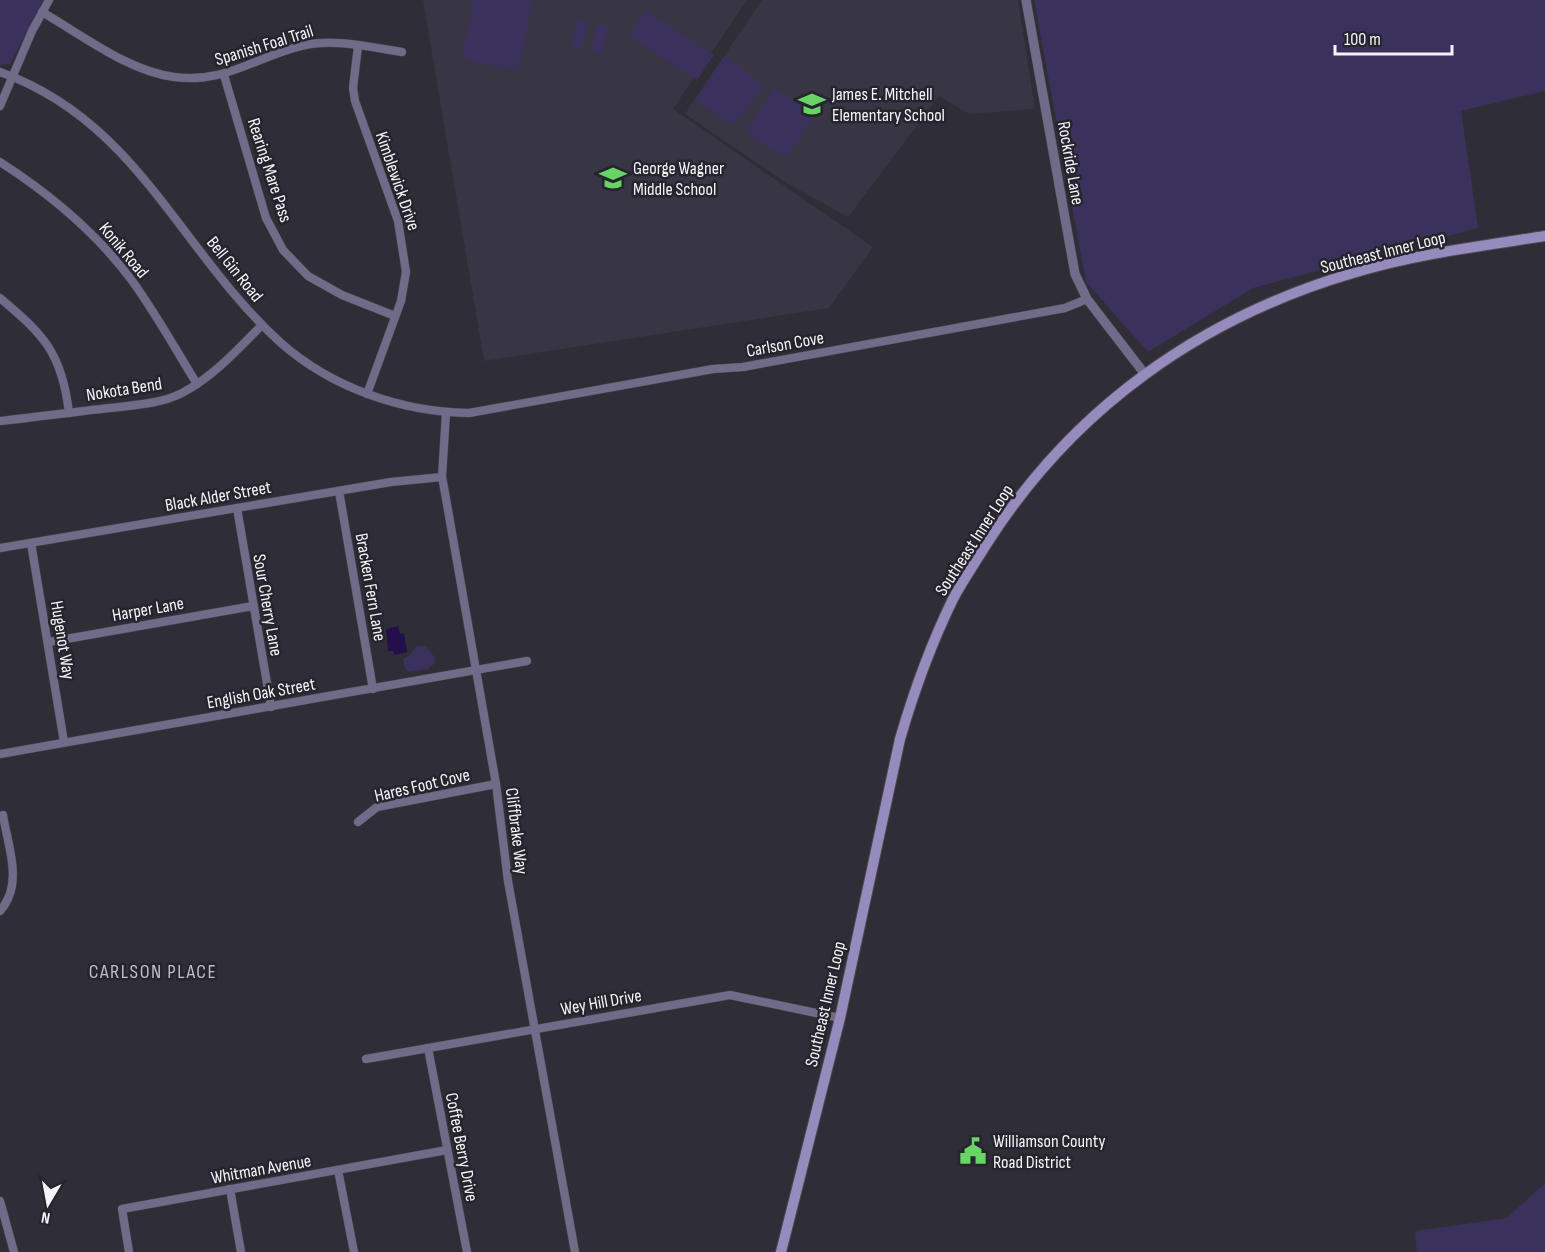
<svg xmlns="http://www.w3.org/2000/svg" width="1545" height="1252" font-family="'Sofia Sans Condensed',sans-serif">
<rect width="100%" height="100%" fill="#2f2e37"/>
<!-- built -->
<g fill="#383545">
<path d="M423,0H747L673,109L873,247L829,308L484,361Z"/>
<path d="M762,0H1018L1035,109L969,114L939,96L848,217L788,184L685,114Z"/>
</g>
<!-- green -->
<g fill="#3b315d">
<path d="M0,0H43L10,64L0,65Z"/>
<path d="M473,0H533L518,71L462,59Z"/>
<path d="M1034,0H1545V91L1461,111L1478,228L1253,288L1148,352L1086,282Z"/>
<path d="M645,10L714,55L697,80L629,36Z"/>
<path d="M576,20L588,22L582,49L571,47Z"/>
<path d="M596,24L608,26L603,54L591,51Z"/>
<path d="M725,55L763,85L740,118L733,123L724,120L695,99Z"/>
<path d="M774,87L815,116L787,155L782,156L751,136L748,129Z"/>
<path d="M417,646H426L435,658L434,664L428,669L409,672L405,668L403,659L409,656Z"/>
<path d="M1545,1183V1252H1417L1415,1231L1507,1218Z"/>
</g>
<!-- water -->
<path fill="#240e4c" d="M398,626L400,634L404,633L407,652L394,655L393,651H388L386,629Z"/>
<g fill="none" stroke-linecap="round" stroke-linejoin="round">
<defs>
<g id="minor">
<path d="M42,12C82,35 128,71 174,77C224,84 256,57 301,46C334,38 369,47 402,52"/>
<path d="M358,46L353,88L355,101L398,221L406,272L401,301L367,394"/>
<path d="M0,72C138,121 180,252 281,343C332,388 402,412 469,413L713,369L743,367L1065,308L1087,299"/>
<path d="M224,75L266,218L283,250L308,276L342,295L395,316"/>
<path d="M0,106L32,31L49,0"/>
<path d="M0,162C50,194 97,233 133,282C156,314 176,350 197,384"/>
<path d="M0,298C44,335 62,353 69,413"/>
<path d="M446,413L442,477L445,493L496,784L508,881L575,1252"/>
<path d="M0,421C37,417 73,412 110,408C133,405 161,404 182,393C214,376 237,350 262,325"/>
<path d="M339,491L373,689"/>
<path d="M237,508L271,707"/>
<path d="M31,543L64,742"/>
<path d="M0,548L391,482L442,477"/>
<path d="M49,642L253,606"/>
<path d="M0,754L527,661"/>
<path d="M358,822L377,807L496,784"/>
<path d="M0,911C24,884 8,847 3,815"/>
<path d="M428,1048L467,1252"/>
<path d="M366,1059L730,995L840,1018"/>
<path d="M338,1170L354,1252"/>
<path d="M230,1189L241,1252"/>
<path d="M0,1201L14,1252"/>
<path d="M129,1252L122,1209L447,1150"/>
</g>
<path id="tertiary" d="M1026,0L1075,274L1087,299L1144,373"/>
<path id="secondary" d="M781,1252L840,1018L900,739C914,691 931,644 953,599C963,580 975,563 986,545C1072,409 1200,318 1353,273C1416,254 1481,246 1545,236"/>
</defs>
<!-- minor casing -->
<use href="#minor" stroke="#4b4a52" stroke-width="9"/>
<!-- tertiary casing -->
<use href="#tertiary" stroke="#4b4a52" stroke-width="10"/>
<!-- secondary casing -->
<use href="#secondary" stroke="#4b4a52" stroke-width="12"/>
<!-- minor -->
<use href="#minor" stroke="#706b89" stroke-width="8"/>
<!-- tertiary -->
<use href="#tertiary" stroke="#706b89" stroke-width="9"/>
<!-- secondary -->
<use href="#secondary" stroke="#958bbc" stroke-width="10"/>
</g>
<!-- icons -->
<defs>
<symbol id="school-bare" viewBox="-9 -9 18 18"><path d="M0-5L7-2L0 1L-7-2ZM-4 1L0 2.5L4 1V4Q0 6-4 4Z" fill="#68d465" stroke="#26242d" stroke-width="2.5" paint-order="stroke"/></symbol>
<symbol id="civic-bare" viewBox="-9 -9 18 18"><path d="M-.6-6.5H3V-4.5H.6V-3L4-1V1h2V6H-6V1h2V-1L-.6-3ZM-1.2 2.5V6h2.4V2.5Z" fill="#68d465" stroke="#26242d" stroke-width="2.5" paint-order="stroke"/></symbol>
</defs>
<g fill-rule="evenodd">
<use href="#school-bare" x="793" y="85" width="38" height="38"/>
<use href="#school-bare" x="594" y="159" width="38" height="38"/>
<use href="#civic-bare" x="954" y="1132" width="38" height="38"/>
</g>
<g text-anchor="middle" stroke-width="5" stroke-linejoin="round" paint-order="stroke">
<!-- street labels -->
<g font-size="18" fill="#f5f4fb" stroke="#26242d">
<text transform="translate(264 45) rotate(-17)" y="6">Spanish Foal Trail</text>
<text transform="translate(1071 163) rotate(80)" y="6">Rockride Lane</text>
<text transform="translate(270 170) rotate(72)" y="6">Rearing Mare Pass</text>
<text transform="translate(398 181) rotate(71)" y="6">Kimblewick Drive</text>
<text transform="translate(124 250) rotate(50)" y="6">Konik Road</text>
<text transform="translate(1383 252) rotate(-14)" y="6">Southeast Inner Loop</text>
<text transform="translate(235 269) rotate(51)" y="6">Bell Gin Road</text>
<text transform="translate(785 344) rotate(-10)" y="6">Carlson Cove</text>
<text transform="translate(124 389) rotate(-9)" y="6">Nokota Bend</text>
<text transform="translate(218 496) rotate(-10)" y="6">Black Alder Street</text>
<text transform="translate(974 540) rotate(-57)" y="6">Southeast Inner Loop</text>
<text transform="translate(371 587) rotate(80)" y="6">Bracken Fern Lane</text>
<text transform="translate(268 605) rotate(80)" y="6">Sour Cherry Lane</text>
<text transform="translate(148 609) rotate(-10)" y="6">Harper Lane</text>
<text transform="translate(63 640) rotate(81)" y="6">Hugenot Way</text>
<text transform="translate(261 693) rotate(-10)" y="6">English Oak Street</text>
<text transform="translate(422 785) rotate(-13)" y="6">Hares Foot Cove</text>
<text transform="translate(517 831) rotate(83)" y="6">Cliffbrake Way</text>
<text transform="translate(601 1002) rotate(-10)" y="6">Wey Hill Drive</text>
<text transform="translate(825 1004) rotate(-77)" y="6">Southeast Inner Loop</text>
<text transform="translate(462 1147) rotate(79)" y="6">Coffee Berry Drive</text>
<text transform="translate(261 1169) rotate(-10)" y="6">Whitman Avenue</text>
</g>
<!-- poi labels -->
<g font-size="18" fill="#f5f4fb" stroke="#26242d" text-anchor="start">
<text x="832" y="100">James E. Mitchell<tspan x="832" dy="21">Elementary School</tspan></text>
<text x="633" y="174">George Wagner<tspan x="633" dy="21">Middle School</tspan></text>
<text x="993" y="1147">Williamson County<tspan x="993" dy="21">Road District</tspan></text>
</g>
<!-- neighbourhood labels -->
<g font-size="20" letter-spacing="1.5" fill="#bfbdc9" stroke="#26242d">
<text x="153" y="978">CARLSON PLACE</text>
</g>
</g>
<!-- north arrow -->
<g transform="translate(48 1204) rotate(190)" stroke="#26242d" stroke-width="4.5" paint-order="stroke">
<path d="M0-4.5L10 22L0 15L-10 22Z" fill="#f5f4fb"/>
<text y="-9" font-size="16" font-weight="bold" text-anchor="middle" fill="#f5f4fb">N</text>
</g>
<!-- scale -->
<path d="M1335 45v9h117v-9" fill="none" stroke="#f5f4fb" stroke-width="3"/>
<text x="1344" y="45" font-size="18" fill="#f5f4fb" stroke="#26242d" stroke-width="4.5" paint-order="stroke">100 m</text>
</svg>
